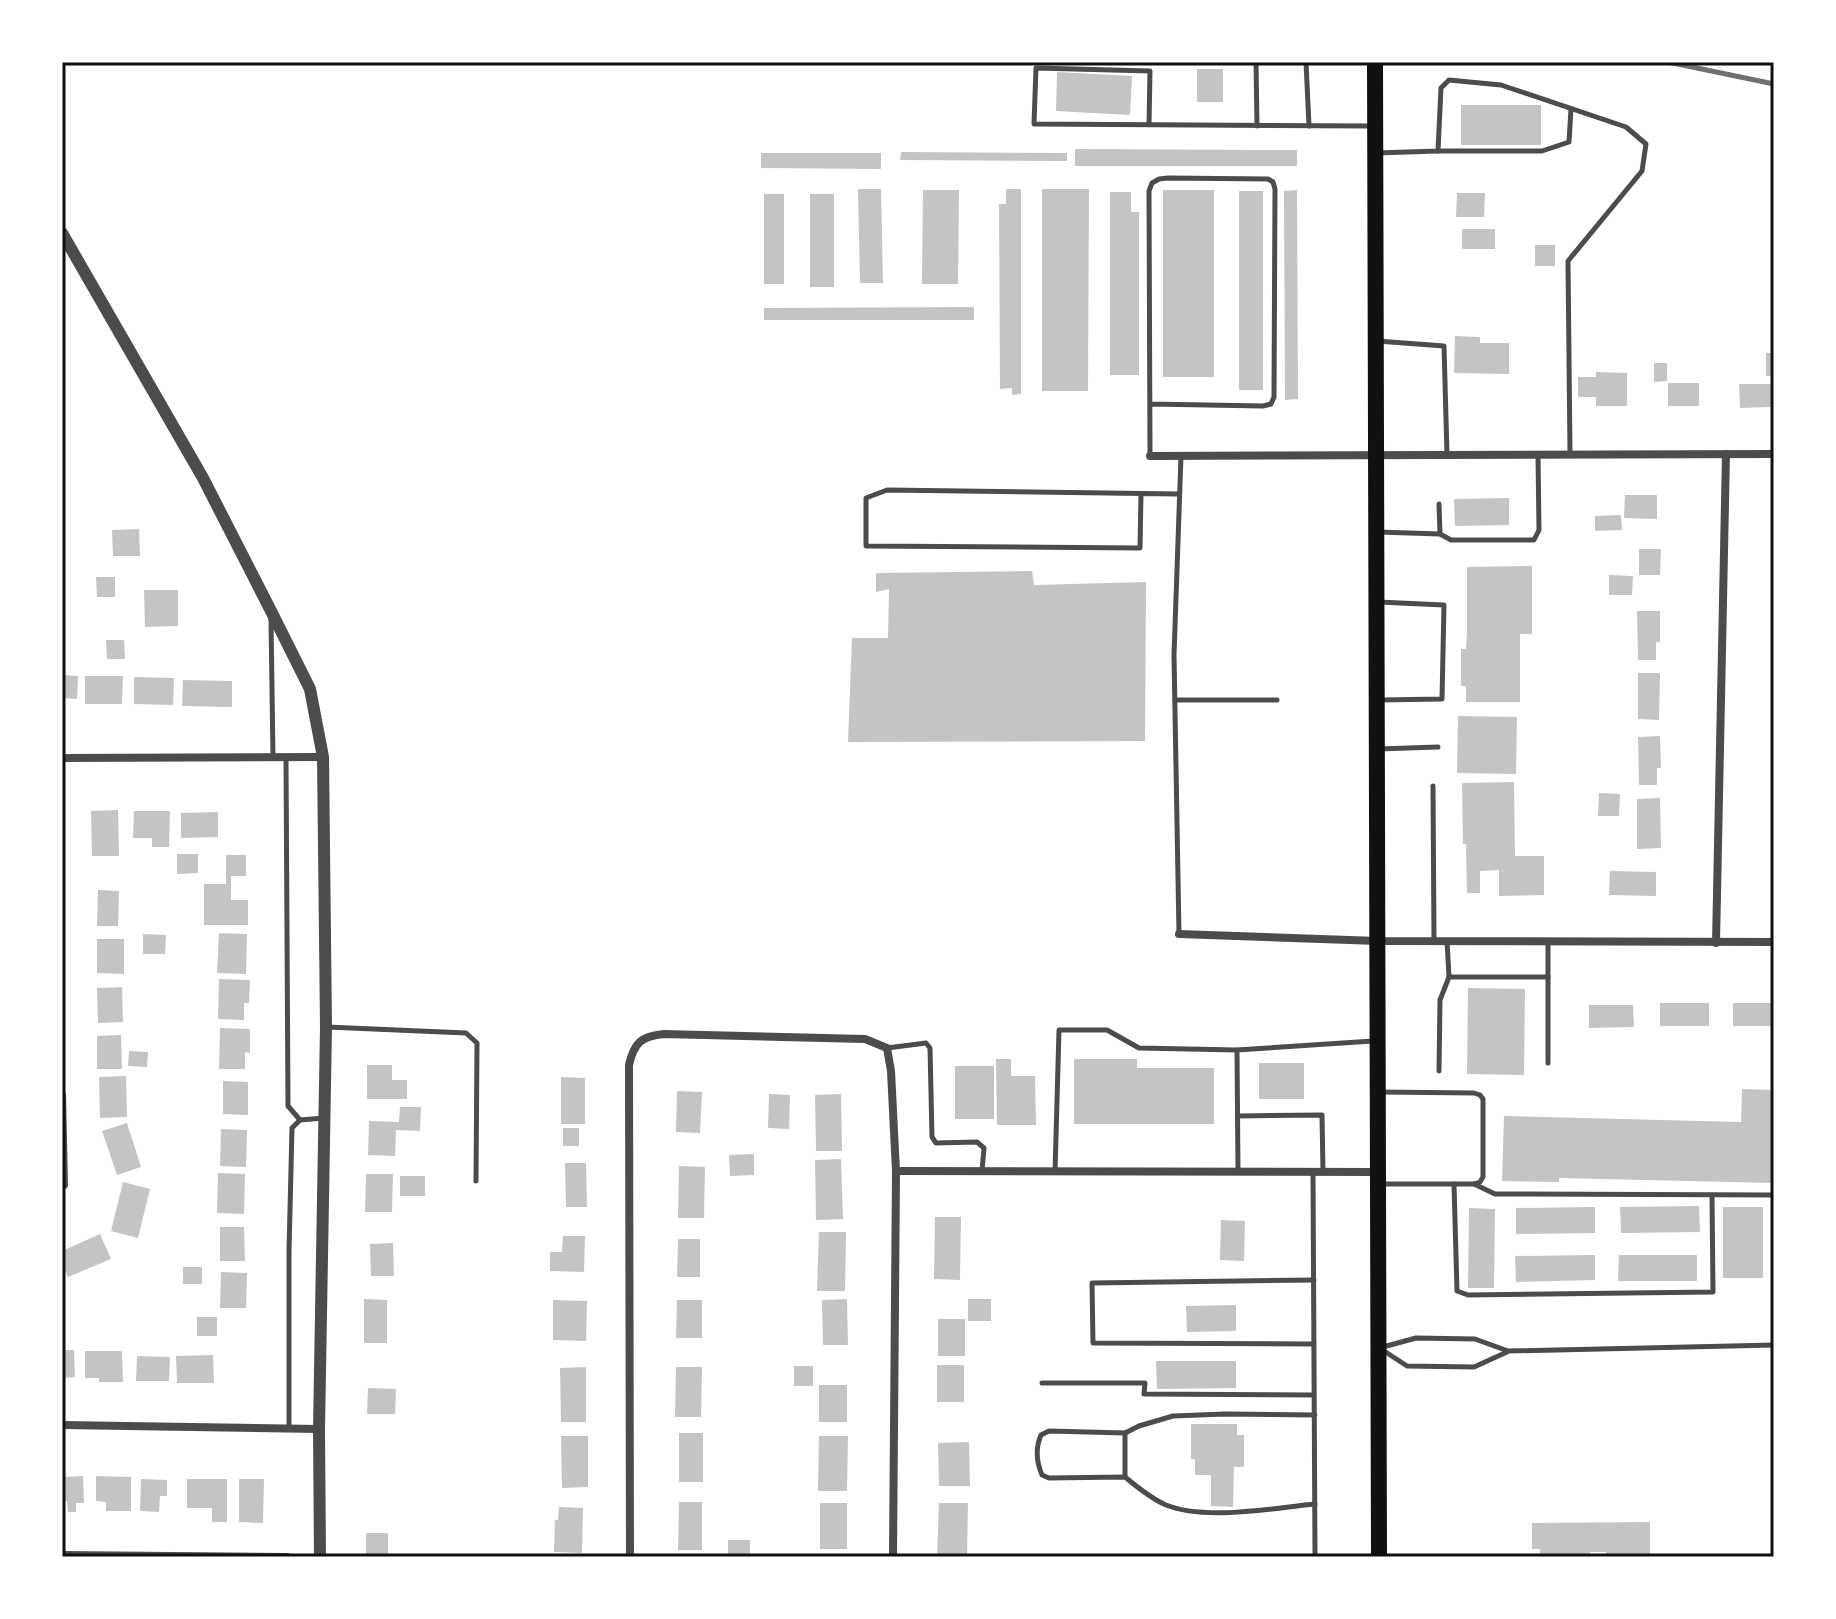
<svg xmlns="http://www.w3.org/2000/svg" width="1836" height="1619" font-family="'Varela Round',sans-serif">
<rect width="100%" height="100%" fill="#fff"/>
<!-- building -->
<g fill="#c4c4c4">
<rect x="1197" y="69" width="26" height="33"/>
<path d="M1057,72L1132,76L1130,115L1056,111Z"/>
<rect x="1461" y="105" width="80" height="40"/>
<path d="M1075,149L1297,150V166H1075Z"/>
<path d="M901,152L1067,153V161L900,160Z"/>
<path d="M761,153H881V169L761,168Z"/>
<path d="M858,189H881L883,283H860Z"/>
<path d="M1006,189H1021V394L1012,395V388L1000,389L999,204H1006Z"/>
<path d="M1042,189H1089L1088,391H1042Z"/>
<path d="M923,190H959L958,284H922Z"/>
<rect x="1163" y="190" width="51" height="187"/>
<path d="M1297,190L1298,399L1285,400L1284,191Z"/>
<rect x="1239" y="191" width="24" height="199"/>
<path d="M1110,192H1131V212H1139V375H1110Z"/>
<path d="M1457,193H1485L1484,217H1456Z"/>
<rect x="764" y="194" width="20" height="90"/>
<rect x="810" y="194" width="24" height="93"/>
<rect x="1462" y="229" width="33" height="20"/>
<rect x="1535" y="245" width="20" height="21"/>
<path d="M974,307V320H764V308Z"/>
<path d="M1455,336L1480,337V343H1509V374L1454,373Z"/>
<rect x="1766" y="353" width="8" height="23"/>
<path d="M1654,363H1667V381L1654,382Z"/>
<path d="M1596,372L1627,373V406H1596V397H1578V377H1596Z"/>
<rect x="1668" y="383" width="31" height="23"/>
<path d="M1739,384H1771V407L1740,408Z"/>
<path d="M1625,495H1657V519L1624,518Z"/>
<path d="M1509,498V525L1455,526L1454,499Z"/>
<path d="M1621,515L1622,530L1595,531V516Z"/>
<path d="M139,529L140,556H113L112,530Z"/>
<path d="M1639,549H1661L1660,575H1639Z"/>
<path d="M1532,566V634H1520V702H1466V686H1461V649H1466L1467,633V567Z"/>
<path d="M1032,571L1034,585L1146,582L1145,741L848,742L852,638H888L889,589L876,592V573Z"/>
<path d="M1609,575L1633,576L1632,595H1609Z"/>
<path d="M96,577H115V597H97Z"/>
<path d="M144,590H178V626L145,627Z"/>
<path d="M1637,611H1660V642H1656V660H1638Z"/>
<path d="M106,640H124L125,659H107Z"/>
<path d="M1638,673H1660L1659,720L1638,719Z"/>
<path d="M62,675L78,676L77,699L62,698Z"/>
<path d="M85,676H123L122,704H85Z"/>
<path d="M134,677L174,678L173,705L134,704Z"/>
<path d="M183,680L232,681V707L182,706Z"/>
<path d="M1458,716L1517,717L1516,774L1457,773Z"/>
<path d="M1660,736L1661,768H1657V785H1639L1638,737Z"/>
<path d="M1514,782L1515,856H1544V895L1499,896V870L1480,871V893H1467L1466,844H1463L1462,783Z"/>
<path d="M1599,793L1620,794L1619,816H1598Z"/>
<path d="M1660,798L1661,848L1637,849V799Z"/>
<path d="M118,810L119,856H92L91,811Z"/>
<path d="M134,811H170L169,847H152V838H133Z"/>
<path d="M218,812V837L181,838V813Z"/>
<path d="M177,854H198V873L177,874Z"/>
<path d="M226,855H246V876H231V900H248V925H204V884H226Z"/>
<path d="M1610,871L1656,872V896L1609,895Z"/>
<path d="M98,890L119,891L118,926H97Z"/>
<path d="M219,933L247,934L246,974L217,973Z"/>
<path d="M143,934L166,935L165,954H143Z"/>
<path d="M97,939H124V974L97,973Z"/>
<path d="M219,979L250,980L249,1003H244V1020L218,1019Z"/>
<path d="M122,987L123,1022L98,1023L97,988Z"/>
<path d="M1468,988L1525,989L1524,1075L1467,1074Z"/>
<rect x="1660" y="1003" width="49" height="23"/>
<rect x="1733" y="1003" width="41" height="23"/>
<path d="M1589,1005H1633L1634,1027L1589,1028Z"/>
<path d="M220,1028L250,1029V1053L245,1052V1069H219Z"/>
<path d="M121,1035L122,1069H97V1036Z"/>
<path d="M129,1051L148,1052L147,1067L128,1066Z"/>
<path d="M996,1059H1011V1076H1035L1036,1125H997Z"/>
<path d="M1074,1059H1137V1068H1214V1124H1074Z"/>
<rect x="1259" y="1063" width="45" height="36"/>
<path d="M367,1065H392V1080H407V1099H367Z"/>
<rect x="955" y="1066" width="39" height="53"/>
<path d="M126,1076L127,1117L100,1118L99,1077Z"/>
<path d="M561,1077L585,1078V1124H561Z"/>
<path d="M223,1081L248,1082V1115L223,1114Z"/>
<path d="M1742,1089L1774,1090V1183L1559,1178V1182L1502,1181L1504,1116L1741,1122Z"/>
<path d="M677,1091L702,1092L700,1133L676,1132Z"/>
<path d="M769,1094L790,1095L789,1129L768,1128Z"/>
<path d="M841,1094L842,1151H816L815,1095Z"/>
<path d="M400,1107H421L420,1131L396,1130L395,1156L368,1155L369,1121L399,1122Z"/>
<path d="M127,1123L141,1167L117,1175L102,1131Z"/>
<rect x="563" y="1128" width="16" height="18"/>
<path d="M221,1129L247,1130L246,1167L220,1166Z"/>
<path d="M754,1154V1175L730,1176L729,1155Z"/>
<path d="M841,1159L843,1219L816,1220L815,1160Z"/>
<path d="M565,1163H586L587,1207H566Z"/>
<path d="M679,1166L705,1167L704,1218H678Z"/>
<path d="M218,1173L245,1174L244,1214L217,1213Z"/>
<path d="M366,1174H393L392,1212H365Z"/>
<rect x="400" y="1176" width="25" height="20"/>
<path d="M123,1182L150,1189L138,1238L111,1231Z"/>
<path d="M1699,1206L1700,1232L1621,1233L1620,1207Z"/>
<path d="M1595,1207V1233L1516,1234V1208Z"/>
<rect x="1723" y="1207" width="40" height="71"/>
<path d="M1469,1208L1495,1209L1494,1288H1468Z"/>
<path d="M935,1217H961L960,1280L934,1279Z"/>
<path d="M1221,1220L1245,1221L1244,1261L1220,1260Z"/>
<path d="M220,1227H244L245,1261H220Z"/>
<path d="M819,1232H846L845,1291H817Z"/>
<path d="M100,1234L111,1259L68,1277L62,1263V1251Z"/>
<path d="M563,1236H585L584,1272L550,1271V1252H562Z"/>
<path d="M678,1239H700V1277H677Z"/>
<path d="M393,1243L394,1276H371L370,1244Z"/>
<path d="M1595,1255V1280L1516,1282L1515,1256Z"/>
<path d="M1619,1255H1697V1281H1618Z"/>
<rect x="183" y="1267" width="19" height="17"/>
<path d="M221,1272L247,1273L246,1308H220Z"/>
<path d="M364,1299L387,1300V1343H364Z"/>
<path d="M847,1299L848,1345H823L822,1300Z"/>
<rect x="968" y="1299" width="23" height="22"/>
<path d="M553,1300L587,1301L586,1341L553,1340Z"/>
<path d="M677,1300H702V1338H676Z"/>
<path d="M1236,1305V1331L1187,1332L1186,1306Z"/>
<rect x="197" y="1317" width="20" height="19"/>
<rect x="938" y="1319" width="27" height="37"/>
<path d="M62,1350H74L75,1377L62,1378Z"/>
<path d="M85,1351H122L123,1382H99V1378H85Z"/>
<path d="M213,1355L214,1383H177L176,1356Z"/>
<path d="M137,1356L170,1357L169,1381H136Z"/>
<path d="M1156,1361H1236V1388L1157,1389Z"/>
<rect x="937" y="1365" width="27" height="37"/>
<rect x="794" y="1366" width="19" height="20"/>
<path d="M586,1367V1422H561L560,1368Z"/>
<path d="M676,1367H702L701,1417H675Z"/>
<rect x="819" y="1385" width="28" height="37"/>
<path d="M368,1388L396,1389L395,1414H367Z"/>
<path d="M1191,1424H1237V1435H1244V1467H1234L1233,1507L1211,1506V1475H1195V1459H1191Z"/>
<rect x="679" y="1433" width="24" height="49"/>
<path d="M561,1436H588V1487L562,1488Z"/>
<path d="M819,1436H848L847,1491H818Z"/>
<path d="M969,1442L970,1486H939L938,1443Z"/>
<path d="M83,1476L84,1503H76V1512H68L67,1501H62V1477Z"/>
<path d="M96,1476L131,1477V1511H106V1502L96,1501Z"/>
<path d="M141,1479L167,1480V1496H160L159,1512L140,1511Z"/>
<path d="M187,1479H227V1522H212V1508H187Z"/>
<path d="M239,1479H264L263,1523L239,1522Z"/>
<path d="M679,1502H702V1550H678Z"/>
<rect x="820" y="1503" width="27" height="46"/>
<path d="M939,1503H968L967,1557H937Z"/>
<path d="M559,1507L583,1508L582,1553L554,1552L555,1520H558Z"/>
<path d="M1650,1522V1557H1606V1552H1590V1557H1540V1549H1532V1523Z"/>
<rect x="366" y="1533" width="22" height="24"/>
<rect x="728" y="1540" width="22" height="17"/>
</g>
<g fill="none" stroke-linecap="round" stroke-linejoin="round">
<!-- service -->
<g stroke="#4c4c4c" stroke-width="5">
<path d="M1256,62L1257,126"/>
<path d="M1306,62L1309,126"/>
<path d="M1149,125L1150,71L1036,68L1034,124L1370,126"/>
<path d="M1438,151H1542L1569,142L1571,109"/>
<path d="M1376,153L1438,151L1441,88L1449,80L1501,85L1626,127L1646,144L1642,171L1568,261L1570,454"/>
<path d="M1377,341L1444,346L1447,455"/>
<path d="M1150,404L1263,406L1271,404L1274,397L1275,189L1273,182L1268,179L1168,178L1159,179L1152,183L1149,191L1150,456"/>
<path d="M1141,494L1140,548L866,546V498L887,490L1179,494"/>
<path d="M1439,504L1440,534"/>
<path d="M1378,532L1440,534L1451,540H1534L1539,530L1538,455"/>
<path d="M1378,602L1444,605L1442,699L1380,700"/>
<path d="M271,620L273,758"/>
<path d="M1175,700H1277"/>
<path d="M1378,749L1438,747"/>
<path d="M286,758L288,1106L300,1120"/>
<path d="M1433,786L1434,941"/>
<path d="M1179,934L1174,655L1181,456"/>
<path d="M1449,977H1548V1063"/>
<path d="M1548,977V942"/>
<path d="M327,1027L466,1033L477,1043L476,1181"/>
<path d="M887,1048L926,1043L930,1048L932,1137L936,1143L977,1142L984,1148L982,1171"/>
<path d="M1439,1071L1440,1000L1449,977L1447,941"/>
<path d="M1379,1092L1474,1093L1480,1095L1483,1099V1177L1480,1182L1474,1184H1381"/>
<path d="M1238,1116L1322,1115L1323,1172"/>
<path d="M1055,1172L1059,1030H1107L1139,1048L1237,1050"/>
<path d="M1238,1172L1237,1050L1373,1041"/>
<path d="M1313,1172L1315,1557"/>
<path d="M1454,1184L1457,1291L1468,1295L1713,1292L1712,1195"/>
<path d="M1474,1184L1495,1194L1774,1195"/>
<path d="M1314,1280L1092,1283L1093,1343L1314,1344"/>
<path d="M1383,1347L1416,1338L1475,1339L1508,1351L1774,1345"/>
<path d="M1381,1349L1407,1366L1474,1367L1507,1352"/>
<path d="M1042,1383H1145L1144,1394L1314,1395"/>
<path d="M1315,1415L1225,1414L1173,1416L1139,1426L1125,1433L1049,1431L1041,1435C1035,1449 1036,1461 1042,1475L1049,1478L1125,1477C1137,1487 1152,1499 1166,1505C1206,1521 1273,1508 1315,1504"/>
<path d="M289,1428V1251L292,1128L300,1120L324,1118"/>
<path d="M1125,1433V1476"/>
</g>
<!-- minor -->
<g stroke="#4c4c4c" stroke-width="8">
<path d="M1150,456L1774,454"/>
<path d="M62,758L323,757"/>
<path d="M1179,934L1378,941L1774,942"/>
<path d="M1716,943L1726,454"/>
<path d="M62,1095L64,1185"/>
<path d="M896,1171L1377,1172"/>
<path d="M62,1425L319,1429"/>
<path d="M62,1555L287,1557"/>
<path d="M630,1557L629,1065C634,1043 641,1036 664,1034L865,1039L887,1048L891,1071L896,1171L893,1557"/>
</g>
<!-- tertiary -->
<path stroke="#4c4c4c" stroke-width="12" d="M62,233L203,478L271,611L310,689L323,757L326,1027L319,1429L320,1557"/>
<!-- primary -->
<path stroke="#111" stroke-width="16" d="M1375,62L1379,1557"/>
<!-- rail -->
<path stroke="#707070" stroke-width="5" d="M1668,62L1774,84"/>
</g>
<!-- border -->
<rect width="1836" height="1619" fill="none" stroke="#ffffff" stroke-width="128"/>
<rect x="64" y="64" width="1708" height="1491" fill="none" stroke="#111" stroke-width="3"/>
</svg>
